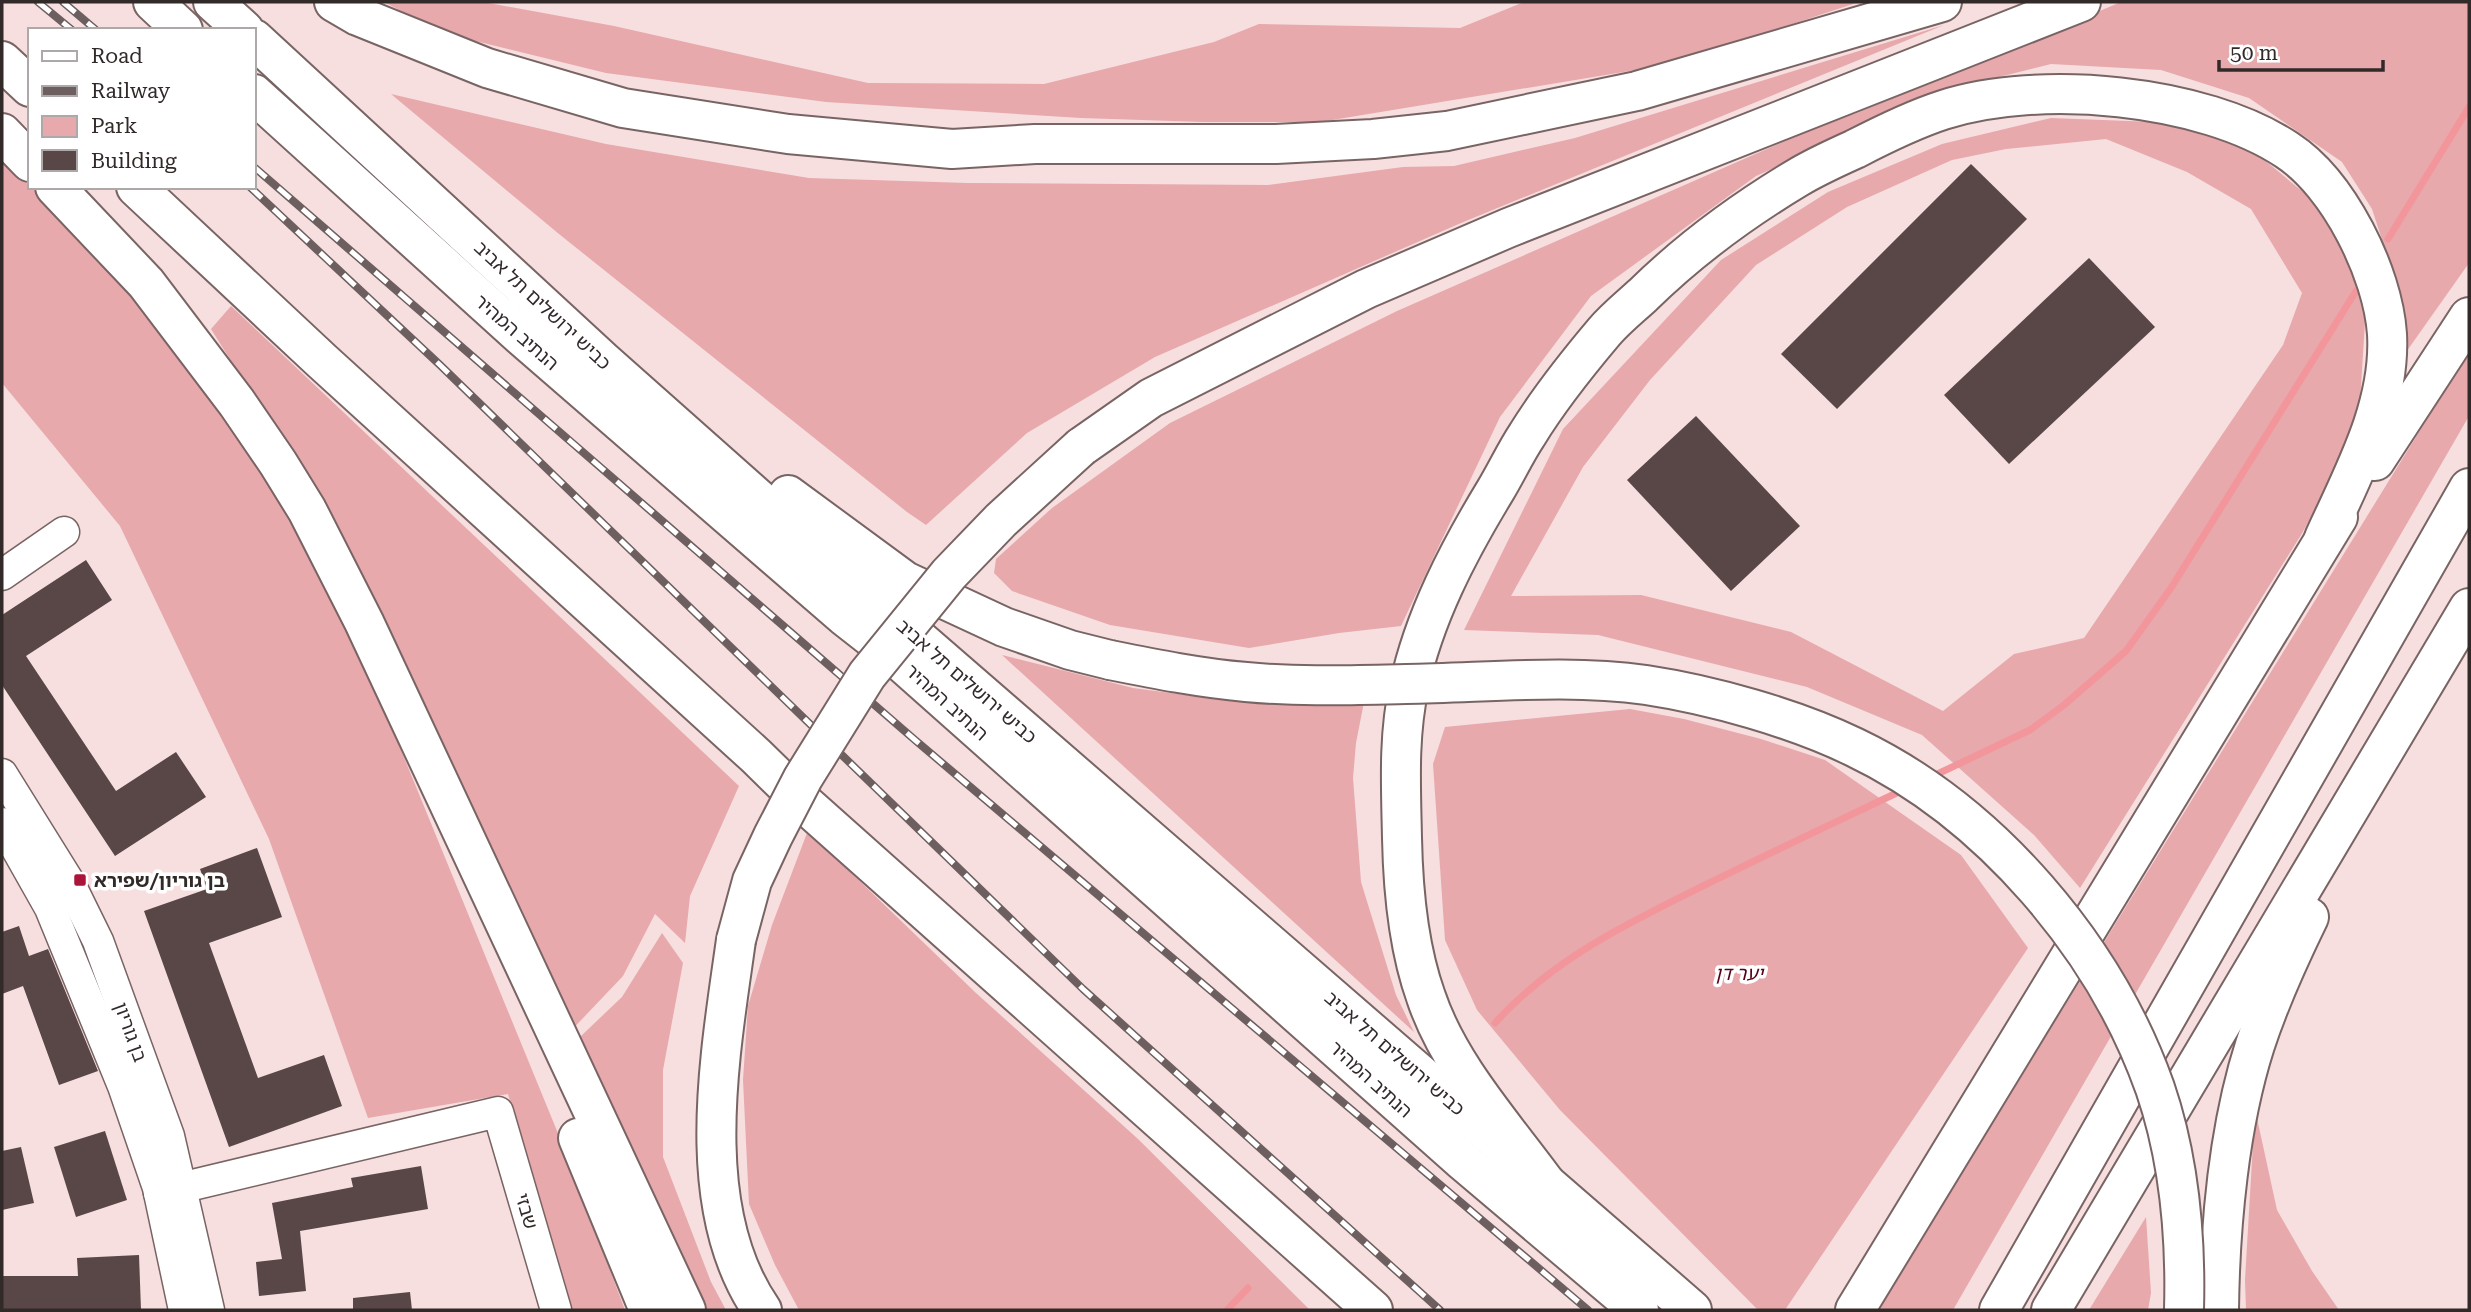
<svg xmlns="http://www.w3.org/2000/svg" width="2471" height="1312" font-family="'Roboto Serif','Noto Sans Hebrew',serif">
<rect width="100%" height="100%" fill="#f7dedf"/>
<!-- green -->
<g fill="#e7a9ac" fill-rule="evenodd">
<path d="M384,2H483L614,26L868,83L1044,84L1214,42L1259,24L1460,28L1524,2H1859L1672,64L1320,122H1203L1081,118L826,102L606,73L443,33Z"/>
<path d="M2121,2H2469V263L2404,355L2393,273L2372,209L2342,162L2249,98L2161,70L2051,64L1951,89L1756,176L1591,296L1500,417L1401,626L1339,633L1249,648L1110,625L1012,591L994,573L996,559L1052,508L1170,423L1397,311L1817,127L1857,113Z"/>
<path d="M1944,25L1461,223L1155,357L1027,433L926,525L907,512L559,234L391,94L606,144L809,178L967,183L1268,185L1403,167L1454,166L1575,138Z"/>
<path d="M2051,118L2154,122L2244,143L2309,197L2351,250L2366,306L2360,402L2341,464L2301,535L2080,888L2034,835L1922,735L1807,687L1598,635L1464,630L1563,429L1721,260L1828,192L1942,144ZM2106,139L2187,172L2251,209L2302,293L2283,345L2084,638L2014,654L1943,711L1791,632L1641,595L1511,596L1583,467L1650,380L1756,265L1847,207L1952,160L2006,149Z"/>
<path d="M2,158L98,256L144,311L205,386L276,492L369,672L564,1148L625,1310H568L508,1094L368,1118L269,839L120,526L2,383Z"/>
<path d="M231,306L739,786L690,896L685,943L655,914L623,976L565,1037L465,813L384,616L328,516L211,329Z"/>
<path d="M2469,351V416L1953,1310H1877Z"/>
<path d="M1002,655L1133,688L1178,694L1227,698L1364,702L1356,743L1353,778L1361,882L1396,995L1414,1032Z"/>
<path d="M1630,709L1684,719L1761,739L1825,760L1961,855L2028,948L1785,1310H1758L1560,1110L1477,1010L1445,940L1433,764L1445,727Z"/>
<path d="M807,833L819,842L976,993L1138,1139L1310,1310H799L775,1265L749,1204L743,1080L748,1006L772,925Z"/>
<path d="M662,933L683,963L663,1070V1157L711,1282L726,1310H707L580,1037L622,997Z"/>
<path d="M2255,1109L2277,1210L2312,1271L2339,1310H2246L2245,1280Z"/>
<path d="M2146,1217L2151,1293L2148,1310H2089Z"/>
</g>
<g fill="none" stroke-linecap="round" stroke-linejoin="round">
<!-- stream -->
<g stroke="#f3969c" stroke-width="7">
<path d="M2388,239L2469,107"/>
<path d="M1929,778L2030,730L2064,705L2126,651L2171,588L2356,291"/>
<path d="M1495,1023C1553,959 1626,924 1703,886C1770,853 1838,821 1905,789"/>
<path d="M1227,1310L1248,1288"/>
</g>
</g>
<!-- building -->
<g fill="#594646">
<path d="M1971,164L2027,219L1837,409L1781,354Z"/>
<path d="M2089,258L2155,327L2009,464L1944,395Z"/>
<path d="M1696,416L1800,526L1731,591L1627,480Z"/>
<path d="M86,560L112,600L26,656L116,791L176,752L206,797L115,856L2,685V615Z"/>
<path d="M257,848L282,917L209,943L258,1078L324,1055L342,1106L229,1147L144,911L207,889L200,869Z"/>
<path d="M19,926L29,956L48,949L98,1071L59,1085L23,986L2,994V932Z"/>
<path d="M105,1131L127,1200L76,1217L54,1147Z"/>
<path d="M21,1147L34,1203L2,1210V1151Z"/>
<path d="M421,1166L428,1209L300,1231L306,1291L259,1296L256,1262L282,1259L272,1203L353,1187L351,1178Z"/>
<path d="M139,1255L141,1310H2V1276H78L77,1258Z"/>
<path d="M410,1292L412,1310H353V1298Z"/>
</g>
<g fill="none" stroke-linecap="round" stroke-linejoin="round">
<defs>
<g id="minor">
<path d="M2,575L64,532"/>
<path d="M2,774L68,880L98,941L169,1136L209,1310"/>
<path d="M2,823L50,908L123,1086L158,1188L184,1310"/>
<path d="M159,1193L498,1112L556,1310"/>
</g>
<g id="highway">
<path d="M153,2L183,30"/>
<path d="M213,2L244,30"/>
<path d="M334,2L358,16L487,68L623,108L788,134L952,149L1035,144H1276L1373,139L1447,131L1637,91L1942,2"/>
<path d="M254,39L603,361L825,558L1692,1310"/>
<path d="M2,61L30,87"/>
<path d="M254,94L521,336L844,616L890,652L1464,1162L1639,1310"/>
<path d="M2,133L30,162"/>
<path d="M55,187L146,283L237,403L278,463L307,510L364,622L686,1310"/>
<path d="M136,187L322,361L756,756L805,804L1373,1310"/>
<path d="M1081,447L1151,398L1366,289L1508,228L2081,2"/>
<path d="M2375,461L2469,317"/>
<path d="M788,495L905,581L1004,627L1070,650L1110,660"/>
<path d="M736,940C720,1055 691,1208 762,1310"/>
<path d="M578,1138L649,1310"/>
<path d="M1548,1186C1505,1127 1449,1066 1426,997C1408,947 1403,890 1402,838C1401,788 1398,736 1409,687C1424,617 1458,552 1495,491C1506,473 1515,453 1527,435C1549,399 1577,364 1604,332C1616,318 1630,307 1643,295C1689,250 1742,211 1797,178C1815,167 1835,158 1855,149C1884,134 1912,120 1943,110C2039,79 2203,94 2287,150C2339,184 2383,273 2387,334C2391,406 2353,474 2324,538"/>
<path d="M1855,1310L2338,517"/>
<path d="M1999,1310L2469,488"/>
<path d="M2051,1310L2469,608"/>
<path d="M2219,1310C2220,1226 2229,1126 2255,1045C2269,1002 2289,958 2309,917"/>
</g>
</defs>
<!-- minor casing -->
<use href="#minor" stroke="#796464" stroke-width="33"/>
<!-- highway casing -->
<use href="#highway" stroke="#796464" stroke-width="42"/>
<!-- minor -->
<use href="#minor" stroke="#fff" stroke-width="30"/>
<!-- highway -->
<use href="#highway" stroke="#fff" stroke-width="38"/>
<defs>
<g id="rail">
<path d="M38,2L72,30"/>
<path d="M63,2L96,30"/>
<path d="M254,167L915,740L1588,1310"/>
<path d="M250,187L440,365L1083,989L1440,1310"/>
</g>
</defs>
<!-- rail casing -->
<use href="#rail" stroke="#6d5f5f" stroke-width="8"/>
<!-- rail -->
<use href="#rail" stroke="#fff" stroke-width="5" stroke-dasharray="16" stroke-linecap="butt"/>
<defs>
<g id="highway-bridge">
<path d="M1110,660C1155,669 1200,678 1246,682C1299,687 1353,685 1406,684C1485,683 1567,674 1646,685C1712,695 1794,718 1854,747C1990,812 2105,947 2155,1088C2179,1158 2186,1237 2184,1310"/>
<path d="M736,940L752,881L773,836L803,778L867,675L949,574L1001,520L1081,447"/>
</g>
</defs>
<!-- highway-bridge casing -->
<use href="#highway-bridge" stroke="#796464" stroke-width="42" stroke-linecap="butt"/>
<!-- highway-bridge -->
<use href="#highway-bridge" stroke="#fff" stroke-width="38"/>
</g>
<!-- markers -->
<rect fill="#ab153a" stroke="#fff" stroke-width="2.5" x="73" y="873" width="14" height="14" rx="3.5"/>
<g text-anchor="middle" stroke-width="7" stroke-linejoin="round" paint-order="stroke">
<!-- street labels -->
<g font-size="19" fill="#322929" stroke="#fff">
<text transform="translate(543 305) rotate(43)" y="7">כביש ירושלים תל אביב</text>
<text transform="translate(517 332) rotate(41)" y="7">הנתיב המהיר</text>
<text transform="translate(967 681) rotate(41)" y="7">כביש ירושלים תל אביב</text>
<text transform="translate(947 702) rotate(42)" y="7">הנתיב המהיר</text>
<text transform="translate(131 1032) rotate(70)" y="7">בן גוריון</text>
<text transform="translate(1395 1053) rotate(41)" y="7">כביש ירושלים תל אביב</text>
<text transform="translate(1371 1079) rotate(42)" y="7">הנתיב המהיר</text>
<text transform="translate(527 1211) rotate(74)" y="7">שבזי</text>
</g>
<!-- poi labels -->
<g font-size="19" font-weight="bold" fill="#322929" stroke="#fff" text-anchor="start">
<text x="94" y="887">בן גוריון/שפירא</text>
</g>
<!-- park labels -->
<g font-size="19" font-style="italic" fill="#550117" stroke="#fff">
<text x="1739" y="980">יער דן</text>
</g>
</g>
<!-- border -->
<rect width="2471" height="1312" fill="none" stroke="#322929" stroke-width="7"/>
<!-- legend -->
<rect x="28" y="28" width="228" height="161" fill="#ffffff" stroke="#ada9a9" stroke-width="2"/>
<rect x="42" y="51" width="35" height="10" fill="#ffffff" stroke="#ada9a9" stroke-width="2"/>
<text x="91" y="63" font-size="21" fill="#322929">Road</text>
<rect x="42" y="86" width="35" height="10" fill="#6d5f5f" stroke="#ada9a9" stroke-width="2"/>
<text x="91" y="98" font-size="21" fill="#322929">Railway</text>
<rect x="42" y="116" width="35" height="21" fill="#e7a9ac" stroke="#ada9a9" stroke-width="2"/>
<text x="91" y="133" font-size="21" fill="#322929">Park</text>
<rect x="42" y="150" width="35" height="21" fill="#594646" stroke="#ada9a9" stroke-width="2"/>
<text x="91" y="168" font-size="21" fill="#322929">Building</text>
<!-- scale -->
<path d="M2219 60v10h164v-10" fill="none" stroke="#322929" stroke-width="3.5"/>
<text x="2230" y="60" font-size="21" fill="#322929" stroke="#ffffff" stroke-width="5" paint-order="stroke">50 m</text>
</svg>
